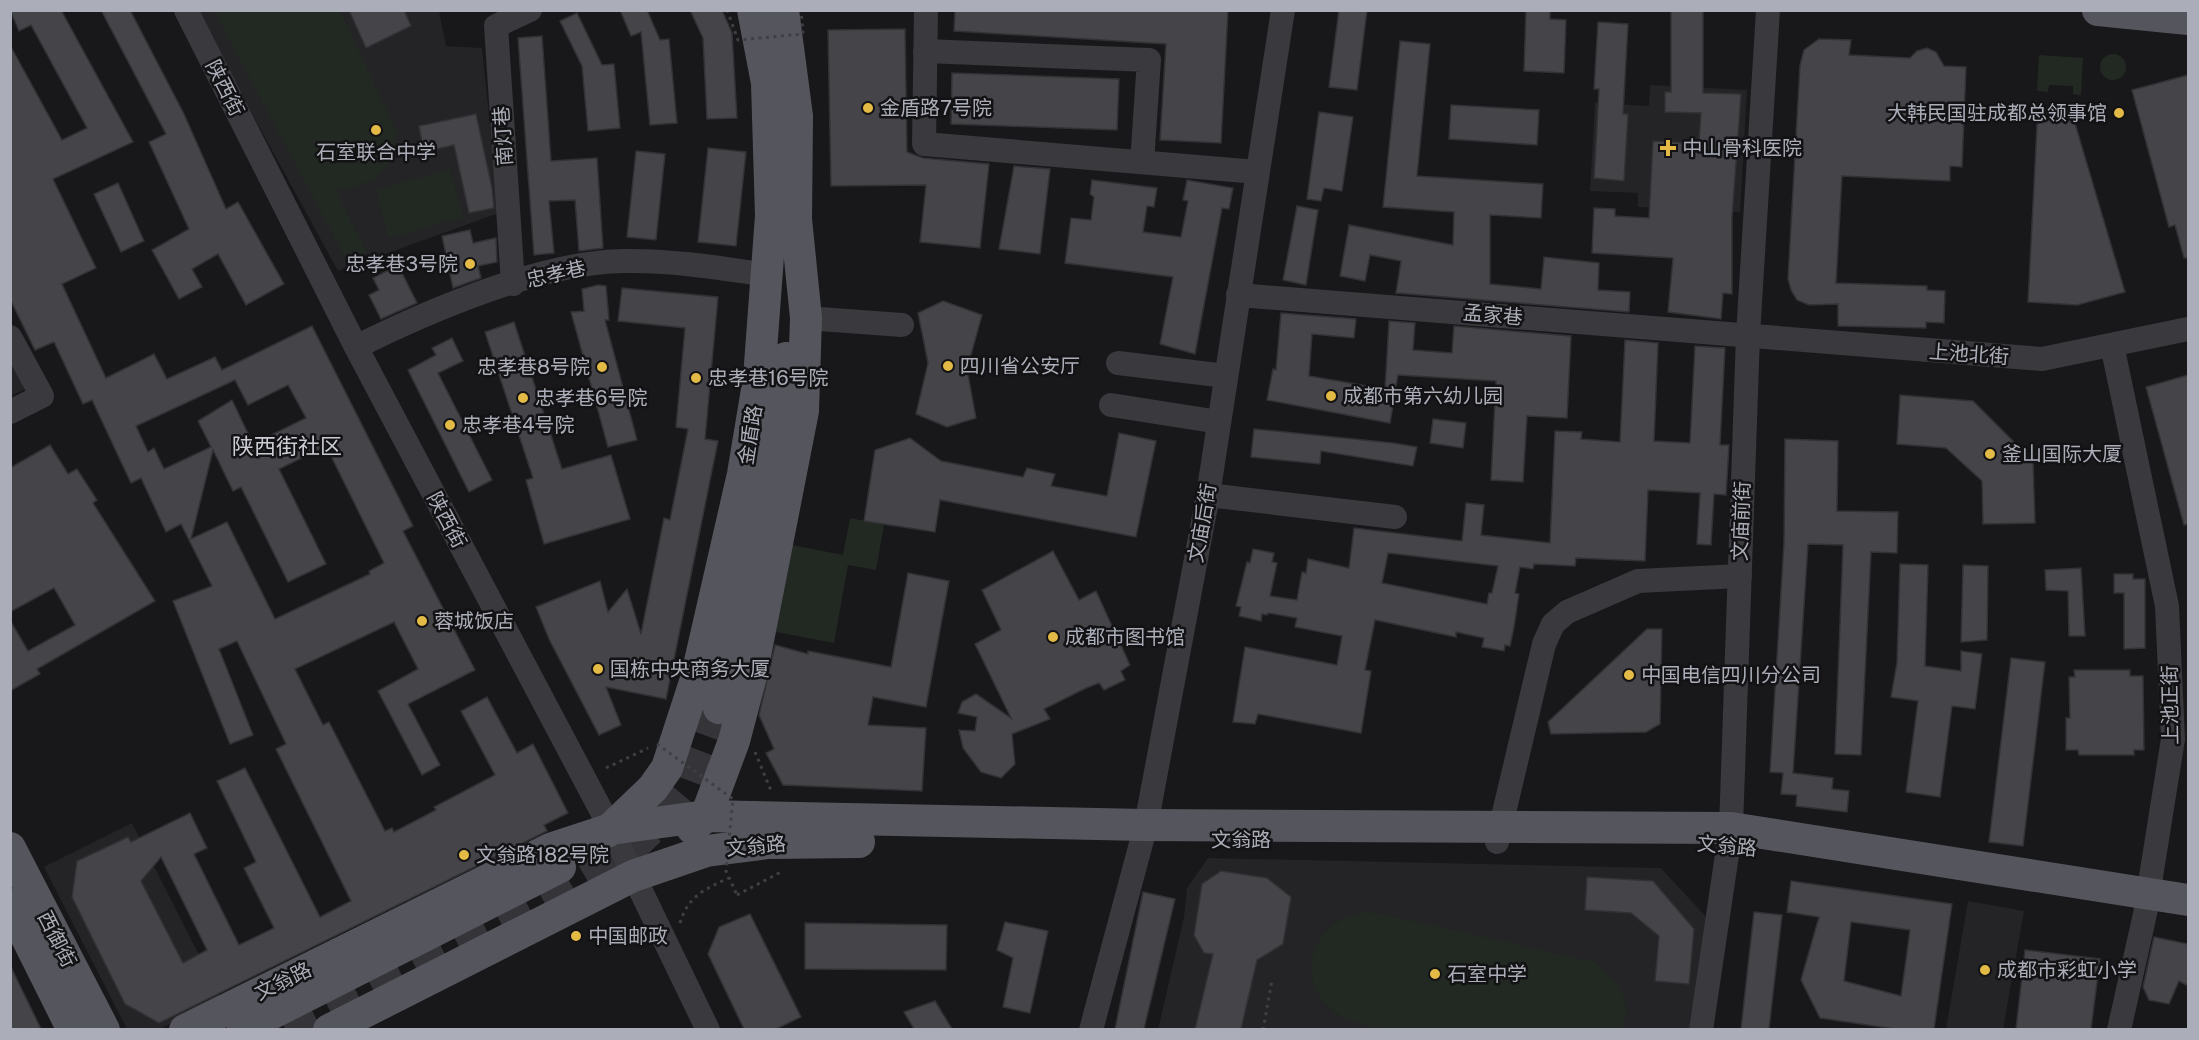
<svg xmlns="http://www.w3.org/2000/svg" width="2199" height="1040" font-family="'Public Sans','Noto Sans SC',sans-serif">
<rect width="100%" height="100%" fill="#181719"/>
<!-- built -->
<g fill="#242326">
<path d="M196,11H439L446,46L482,48L499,213L338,271Z"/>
<path d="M1650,85L1747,90L1740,212L1638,207V193L1590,191L1595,103L1649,106Z"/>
<path d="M10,355L27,388L11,396H10Z"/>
<path d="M132,823L221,998L160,1029H127L44,867Z"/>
<path d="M1208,858L1661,868L1708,919L1690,1029L1158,1030L1184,917L1187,888Z"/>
<path d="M1968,901L2024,911L2003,1029H1946Z"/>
</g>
<!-- green -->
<g fill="#222923">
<path d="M214,11H340L397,132L392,158L377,179L346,189L334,187L367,252L348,263Z"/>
<circle cx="2113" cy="67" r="13"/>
<path d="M2039,55L2083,58L2081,95L2073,94V86L2049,85L2048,92L2037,91Z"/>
<path d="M450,169L463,217L389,238L376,190Z"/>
<path d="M850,518L884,525L876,570L848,565L834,643L771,631L787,544L843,555Z"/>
<path d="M1364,912L1382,914L1594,962C1617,979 1634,999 1622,1029C1569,1030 1515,1030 1461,1030C1427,1030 1390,1034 1357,1023C1295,1003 1295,926 1364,912Z"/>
</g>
<!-- building -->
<g fill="#454449" stroke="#323235" stroke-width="1.5" fill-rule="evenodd">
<path d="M10,10H61L133,142L53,179L96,268L62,284L106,378L154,354L167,379L215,357L222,370L312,326L413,526L403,531L475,670L408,704L440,765L422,775L378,691L418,669L394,622L295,669L323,725L329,722L385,831L392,828L394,832L436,810L434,807L495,775L461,711L487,697L517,753L533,744L568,813L544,825L547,831L159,1023L125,1004L72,897L77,861L128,837L131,842L190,813L207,848L194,854L239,945L274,928L244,868L256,862L217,781L245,768L320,917L351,901L276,749L286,744L237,641L219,649L253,735L230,744L173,601L212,586L181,524L166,532L141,478L131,483L92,400L83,404L54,342L35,350L10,299V45L62,140L87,128L31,25L19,31ZM235,380L248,405L288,385L306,418L253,444L232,400L198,421L211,447L164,469L154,448L148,452L136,426ZM326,446L384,563L369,571L370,574L275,619L227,522L191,539L213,450L233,491L241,487L288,582L326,564L279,469ZM161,857L207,950L183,963L141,881Z"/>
<path d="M101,10H130L184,114L226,209L238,202L284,284L246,305L218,254L192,269L202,287L179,299L152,250L189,229L149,142L166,134Z"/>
<path d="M349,10H404L411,26L366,48Z"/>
<path d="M620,10H647L660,40L669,39L677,123L650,125L641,32L631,36Z"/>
<path d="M690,10H722L732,33L737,118L707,119L703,38Z"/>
<path d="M955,10H1228L1221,143L1160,140L1166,44L954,31Z"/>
<path d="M1339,10H1367L1357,90L1329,87Z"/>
<path d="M1526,10H1550V19L1566,20L1564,73L1524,71Z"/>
<path d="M1671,10H1703V93L1741,94L1732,218V294L1723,293L1721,319L1668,312L1673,258L1592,253L1594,208L1615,209V216L1649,218L1653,141L1699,144L1701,113L1665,112V92H1671Z"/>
<path d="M577,13L602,65L614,64L620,128L588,131L582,66L560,21Z"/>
<path d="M1598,22L1628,24L1623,114H1628L1624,181L1594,178L1599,89H1594Z"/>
<path d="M905,29L907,152L923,158L989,164L980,248L920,242L926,185L831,186L828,30Z"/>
<path d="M542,36L551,161L597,158L603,248L579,251L575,200L549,201L554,253L534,255L518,38Z"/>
<path d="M1819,39L1851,40L1849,55L1910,58L1917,51L1927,48L1936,52L1944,66L1966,67L1962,167L1950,166V181L1842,176L1836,283L1927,286V290L1945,291L1944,323L1926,322V328L1838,326V304L1809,305L1797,300L1791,290L1788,279L1800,65L1804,50Z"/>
<path d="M1400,41L1430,44L1417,176L1543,184L1541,218L1490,215V284L1541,289L1544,257L1599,263L1598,290L1630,292L1629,312L1396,293L1401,261L1370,255L1365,281L1340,276L1349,225L1453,245L1454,212L1383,207Z"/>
<path d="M952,73L1119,79L1117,130L951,124Z"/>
<path d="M2188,75V258H2184L2175,225L2169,227L2132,90Z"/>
<path d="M1451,105L1539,110L1537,145L1449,139Z"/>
<path d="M2038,107L2071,110L2125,292L2077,305L2028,302Z"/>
<path d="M1319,112L1353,117L1342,191L1324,188L1321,201L1307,199Z"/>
<path d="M476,114L492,188L494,208L469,213L454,145L424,152L419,126Z"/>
<path d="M708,148L746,152L736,246L698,242Z"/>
<path d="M636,151L665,154L656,240L627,237Z"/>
<path d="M1014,166L1050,169L1040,254L999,249Z"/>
<path d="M1092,180L1157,188L1154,207L1147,206L1143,232L1181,237L1188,201L1183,200L1187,180L1233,188L1229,209L1222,208L1195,354L1160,344L1173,277L1065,263L1071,218L1091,220L1094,197L1090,194Z"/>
<path d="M118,183L144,241L121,252L94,194Z"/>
<path d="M1297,206L1318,210L1306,285L1283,280Z"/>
<path d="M470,230L473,243L496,238L497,262L478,266L481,278L453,288L442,236Z"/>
<path d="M398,265L417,303L381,319L369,295L379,290L373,278Z"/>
<path d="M598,285L606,286L609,320H605L637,440L608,447L571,312L584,311L582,289Z"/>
<path d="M622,288L718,297L705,439L718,441L666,699L606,687L621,725L599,735L549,639L536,607L600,581L608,612L627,589L641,634L664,518L670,520L688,429L676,427L685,328L618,321Z"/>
<path d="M943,301L982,315L967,369L976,418L947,427L916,414L928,363L918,313Z"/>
<path d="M1281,313L1356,319L1354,338L1312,334L1309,376L1385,389L1389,321L1415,323L1413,350L1452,353L1454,326L1571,336L1567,418L1527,416L1523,482L1491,480L1496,381L1398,375L1390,423L1267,400L1273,369L1276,370Z"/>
<path d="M514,322L562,469L611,455L630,519L544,544L526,480L533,478L485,332Z"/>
<path d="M452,338L463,361L438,373L492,480L469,492L408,370L436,355L432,348Z"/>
<path d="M1625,340L1658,343L1654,441L1690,443L1695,346L1725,348L1720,445H1729L1726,495L1714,494L1711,545L1697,544L1700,493L1648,490L1645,561L1576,558L1575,566L1534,564L1533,569L1520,567L1515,593L1519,594L1514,627L1510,646L1505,645L1504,651L1482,647L1484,638L1456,632V637L1375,620L1365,670L1371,671L1361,733L1258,714L1255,724L1233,722L1245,647L1337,665L1342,636L1295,627L1297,618L1268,613L1267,615L1262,614L1261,621L1239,616L1241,607L1236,606L1247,562L1250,563L1253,549L1274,553L1272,562L1277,563L1270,596L1297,600L1302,572L1306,573L1308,559L1349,568L1354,528L1462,541L1466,503L1484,505L1481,535L1550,543L1555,431L1582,432L1581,439L1620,442ZM1388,553L1498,566L1492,593H1489L1487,604L1382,583Z"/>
<path d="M2188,375V524L2184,525L2146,387Z"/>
<path d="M1900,395L1973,401L2033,461L2035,523L1983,524L1982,481L1946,448L1897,444Z"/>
<path d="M1433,419L1466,423L1463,448L1430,443Z"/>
<path d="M1254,429L1393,443L1417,447L1413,466L1321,451L1320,464L1251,457Z"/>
<path d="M1119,433L1156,441L1136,537L940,500L935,532L864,521L875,450L910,438L941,461L1023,477L1027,468L1055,474L1051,486L1107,496Z"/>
<path d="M1785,439L1838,441L1837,511L1898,512L1897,553L1871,552L1861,755L1835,754L1843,545L1808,544L1793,773L1833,778L1832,789L1849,791L1847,812L1796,806L1797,795L1781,794L1783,773L1770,772L1784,543Z"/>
<path d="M50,445L68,474L77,469L97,500L93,503L155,601L37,669L40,674L10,691V620L28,651L75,625L54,588L10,612V468Z"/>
<path d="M1053,551L1079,600L1096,591L1130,665L1121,671L1125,680L1104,690L1099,683L1084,689L1044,709L1050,719L1012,734L1015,764L1001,778L981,772L963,748L959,730L975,731L977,717L958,713L962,702L976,694L1011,718L975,644L1001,630L982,590Z"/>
<path d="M1900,564L1928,565L1925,666L1961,671V651L1982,654L1975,709L1952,706L1940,797L1906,792L1918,701L1891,697L1897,663Z"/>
<path d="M1963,565L1988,566L1987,640L1961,642Z"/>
<path d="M2081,568L2085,636H2069L2068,591L2046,590L2045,570Z"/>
<path d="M908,573L949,581L926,707L873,697L868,725L926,728L922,791L783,785L766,753L774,749L759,715L775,645L808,654V651L891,667Z"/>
<path d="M2114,574H2133V579H2145V648L2124,649V593H2114Z"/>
<path d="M1647,629H1662L1660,724L1646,732L1551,734L1548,722Z"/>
<path d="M2011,658L2045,662L2023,846L1989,842Z"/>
<path d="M2074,670H2130V676H2143L2144,750H2134V755H2079L2078,750H2066V718H2070L2069,677H2075Z"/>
<path d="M1221,871L1267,878L1291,897L1283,944L1257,960L1241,1029H1195L1213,954L1204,953L1194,935L1202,884Z"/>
<path d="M1587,877L1653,881L1694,929L1689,984L1655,981L1659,936L1631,913L1585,910Z"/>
<path d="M1791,881L1952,904L1934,1029H1895L1820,1018L1801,980L1819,917L1787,912ZM1851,922L1910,930L1901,996L1844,981Z"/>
<path d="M1143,892L1175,899L1144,1029H1115Z"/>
<path d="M1754,912L1782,915L1769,1029H1741Z"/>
<path d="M750,914L801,1017L776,1029H744L708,954L719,927Z"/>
<path d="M1005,922L1048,931L1030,1013L1003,1007L1013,958L997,950Z"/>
<path d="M805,923L947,925L946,970L805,969Z"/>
<path d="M2154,937L2188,944V986L2179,981L2169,1004L2149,1000L2143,987Z"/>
<path d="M2025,950L2100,959L2091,1029H2016Z"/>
<path d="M10,965L41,1029H10Z"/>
<path d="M935,1001L952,1029H914L904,1012Z"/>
</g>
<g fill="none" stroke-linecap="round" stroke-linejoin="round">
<!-- major-tunnel -->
<path stroke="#353539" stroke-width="32" stroke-dasharray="32 16" stroke-linecap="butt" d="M286,1030L551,893L636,843L659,821L691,783L719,708"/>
<!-- path -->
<g stroke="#3f4045" stroke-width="3" stroke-dasharray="3 4.5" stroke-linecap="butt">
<path d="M755,752L772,793"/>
<path d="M606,768L648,748"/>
<path d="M737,895L781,872"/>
<path d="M680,923C688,896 705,889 729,878"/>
<path d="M1263,1030L1272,980"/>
</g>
<!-- minor -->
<g stroke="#39393e" stroke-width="24">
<path d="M186,10L356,347L611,829L708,1030"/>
<path d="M926,10L924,144L1257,172"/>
<path d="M925,51L1149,60L1142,162"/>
<path d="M513,284L496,26L530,10"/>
<path d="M1238,295L2042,359L2188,329"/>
<path d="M806,318L902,325"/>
<path d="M10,337L42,396L10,412"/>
<path d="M2112,345L2167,606L2173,739L2145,914L2119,1030"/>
<path d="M356,347C428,311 542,262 623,261C672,260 720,268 768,275"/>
<path d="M1118,363L1226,376"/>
<path d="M1111,405L1219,422"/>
<path d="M1208,495L1395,517"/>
<path d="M1497,842L1544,644L1553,624L1567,612L1638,581L1740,576"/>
<path d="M1091,1030L1146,825L1208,495L1283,10"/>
<path d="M1701,1030L1731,828L1748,335L1768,10"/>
</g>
<!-- major -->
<g stroke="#55565d" stroke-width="32">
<path d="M2098,10L2188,19"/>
<path d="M719,708C744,593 775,475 786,358"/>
<path d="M692,828L706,816L734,741L751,676L803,411L806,318L796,219L797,116L783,10"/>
<path d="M607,832L653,788L667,768L696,679L743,474L759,378L771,216L767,83L753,10"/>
<path d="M10,848L104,1030"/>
<path d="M10,904L73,1030"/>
<path d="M243,1028L560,867"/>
<path d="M185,1030L550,849L611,829L706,816L1144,825L1731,828L2188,900"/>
<path d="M329,1030L633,876L706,851L768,843L859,842"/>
</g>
<!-- path-bridge -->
<g stroke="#3f4045" stroke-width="3" stroke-dasharray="3 4.5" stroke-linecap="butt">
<path d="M727,10L738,40L803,34L801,10"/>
<path d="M657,744L733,799L726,871L737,895"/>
</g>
</g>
<!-- markers -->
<g fill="#e3ba45" stroke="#131214" stroke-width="2">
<circle cx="868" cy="108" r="6"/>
<circle cx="2119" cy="113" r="6"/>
<circle cx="376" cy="130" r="6"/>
<path d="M1665 139h6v6h6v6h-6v6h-6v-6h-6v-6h6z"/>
<circle cx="470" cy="264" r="6"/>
<circle cx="948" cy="366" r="6"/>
<circle cx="602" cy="367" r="6"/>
<circle cx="696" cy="378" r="6"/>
<circle cx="1331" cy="396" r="6"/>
<circle cx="523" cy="398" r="6"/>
<circle cx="450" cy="425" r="6"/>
<circle cx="1990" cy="454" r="6"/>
<circle cx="422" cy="621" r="6"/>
<circle cx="1053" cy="637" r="6"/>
<circle cx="598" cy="669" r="6"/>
<circle cx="1629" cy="675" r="6"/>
<circle cx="464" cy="855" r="6"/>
<circle cx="576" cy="936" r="6"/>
<circle cx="1985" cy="970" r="6"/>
<circle cx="1435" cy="974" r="6"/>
</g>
<g text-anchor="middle" stroke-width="5" stroke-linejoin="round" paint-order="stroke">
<!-- street labels -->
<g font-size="20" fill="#abaeb8" stroke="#131214">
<text transform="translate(225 88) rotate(63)" y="7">陕西街</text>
<text transform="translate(503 136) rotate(-94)" y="7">南灯巷</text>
<text transform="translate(556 274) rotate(-13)" y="7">忠孝巷</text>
<text transform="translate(1493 315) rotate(5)" y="7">孟家巷</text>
<text transform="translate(1969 354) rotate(4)" y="7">上池北街</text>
<text transform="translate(750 435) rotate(-81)" y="7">金盾路</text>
<text transform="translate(447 520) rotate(62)" y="7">陕西街</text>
<text transform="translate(1741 521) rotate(-88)" y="7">文庙前街</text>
<text transform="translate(1202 523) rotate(-80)" y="7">文庙后街</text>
<text transform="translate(2170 705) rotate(-91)" y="7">上池正街</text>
<text x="1241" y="847">文翁路</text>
<text transform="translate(756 846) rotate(-5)" y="7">文翁路</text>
<text transform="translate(1727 846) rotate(5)" y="7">文翁路</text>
<text transform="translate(57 939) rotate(63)" y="7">西御街</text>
<text transform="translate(283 981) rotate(-26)" y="7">文翁路</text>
</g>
<!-- poi labels -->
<g font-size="20" fill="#abaeb8" stroke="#131214" text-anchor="start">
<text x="880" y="115">金盾路7号院</text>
<text x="2107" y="120" text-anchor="end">大韩民国驻成都总领事馆</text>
<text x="1682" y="155">中山骨科医院</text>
<text x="376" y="159" text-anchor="middle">石室联合中学</text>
<text x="458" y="271" text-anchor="end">忠孝巷3号院</text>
<text x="960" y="373">四川省公安厅</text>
<text x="590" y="374" text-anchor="end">忠孝巷8号院</text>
<text x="708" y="385">忠孝巷16号院</text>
<text x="1343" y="403">成都市第六幼儿园</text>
<text x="535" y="405">忠孝巷6号院</text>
<text x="462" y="432">忠孝巷4号院</text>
<text x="2002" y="461">釜山国际大厦</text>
<text x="434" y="628">蓉城饭店</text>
<text x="1065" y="644">成都市图书馆</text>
<text x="610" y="676">国栋中央商务大厦</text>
<text x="1641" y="682">中国电信四川分公司</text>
<text x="476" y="862">文翁路182号院</text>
<text x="588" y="943">中国邮政</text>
<text x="1997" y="977">成都市彩虹小学</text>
<text x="1447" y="981">石室中学</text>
</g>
<!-- quarter labels -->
<g font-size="22" fill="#cbcdd4" stroke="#131214">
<text x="287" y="454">陕西街社区</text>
</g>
</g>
<!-- border -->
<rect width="2199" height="1040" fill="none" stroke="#abaeb8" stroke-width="24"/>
</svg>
